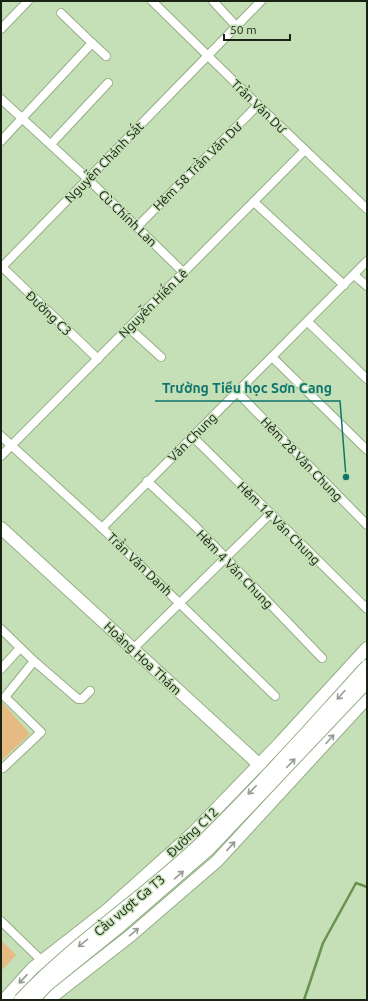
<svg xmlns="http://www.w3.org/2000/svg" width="368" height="1001" font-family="Ubuntu,sans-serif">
<rect width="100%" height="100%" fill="#c5dfb6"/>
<!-- grass -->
<g fill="#e5bb82">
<path d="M1,701L30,734L1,761Z"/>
<path d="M1,940L16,955L1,971Z"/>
</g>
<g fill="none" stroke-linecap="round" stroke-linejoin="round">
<!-- stream -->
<path stroke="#67934a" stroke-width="2.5" d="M304,1000L323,943L356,883L367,887"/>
<defs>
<g id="minor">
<path d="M152,1L258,105L367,209"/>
<path d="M213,1L236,26"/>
<path d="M61,13L92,43"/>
<path d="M1,29L28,1"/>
<path d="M1,99L88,179L184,273"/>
<path d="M1,141L92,43L106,56"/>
<path d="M51,144L108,83"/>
<path d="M254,202L344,285"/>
<path d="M137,227L258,105"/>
<path d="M1,266L98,359"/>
<path d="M1,268L261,1"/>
<path d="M354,275L367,286"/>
<path d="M308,322L367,379"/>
<path d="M129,328L161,357"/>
<path d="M272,357L367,450"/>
<path d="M237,392L367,525"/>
<path d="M1,436L102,528L275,696"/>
<path d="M192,436L367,609"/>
<path d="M1,456L305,150"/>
<path d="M147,481L195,526L322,658"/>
<path d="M102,528L367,261"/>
<path d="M1,629L34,661L5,697L41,732L3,768"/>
<path d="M133,649L270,514"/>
<path d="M34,661L78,699H82L90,691"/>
<path d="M1,669L20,648"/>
<path d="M1,921L42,961"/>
</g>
<g id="secondary">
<path d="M1,528L264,769"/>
<path d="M4,1000L33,968L106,911L193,833L279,744L367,648"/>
<path d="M48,1000L130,936L217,861L367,698"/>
</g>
</defs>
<!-- minor casing -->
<use href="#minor" stroke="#95ae87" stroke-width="10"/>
<!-- secondary casing -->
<use href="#secondary" stroke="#95ae87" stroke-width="14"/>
<!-- minor -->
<use href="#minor" stroke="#fff" stroke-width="8"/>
<!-- secondary -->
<use href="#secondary" stroke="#fff" stroke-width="12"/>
<defs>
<g id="secondary-bridge">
<path d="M20,1000C75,941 145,897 203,841C260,786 313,725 367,666"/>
<path d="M33,1000L47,985L120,926L209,849L367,682"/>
</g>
</defs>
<!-- secondary-bridge casing -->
<use href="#secondary-bridge" stroke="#95ae87" stroke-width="14" stroke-linecap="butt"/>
<!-- secondary-bridge -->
<use href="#secondary-bridge" stroke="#fff" stroke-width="12"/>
</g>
<!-- one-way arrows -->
<defs><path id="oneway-shaft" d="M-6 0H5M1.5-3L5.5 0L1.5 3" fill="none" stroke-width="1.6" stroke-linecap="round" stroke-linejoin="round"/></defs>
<g stroke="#989c95">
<use href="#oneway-shaft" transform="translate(341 695) rotate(132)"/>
<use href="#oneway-shaft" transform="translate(330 739) rotate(-48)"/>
<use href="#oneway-shaft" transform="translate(291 763) rotate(-46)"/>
<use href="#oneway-shaft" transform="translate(252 790) rotate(134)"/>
<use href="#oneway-shaft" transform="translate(231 846) rotate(-47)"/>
<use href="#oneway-shaft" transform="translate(179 875) rotate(-41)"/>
<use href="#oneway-shaft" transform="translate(134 932) rotate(-40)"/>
<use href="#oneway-shaft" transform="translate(83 943) rotate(141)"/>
<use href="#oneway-shaft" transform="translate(23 979) rotate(133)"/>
</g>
<g text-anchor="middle" stroke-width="3" stroke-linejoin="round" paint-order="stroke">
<!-- street labels -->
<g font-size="13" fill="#192314" stroke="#c5dfb6">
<text transform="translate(259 106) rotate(44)" y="5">Trần Văn Dư</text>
<text transform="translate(104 162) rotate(-46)" y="5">Nguyễn Chánh Sắt</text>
<text transform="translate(197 166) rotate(-45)" y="5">Hẻm 58 Trần Văn Dư</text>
<text transform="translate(128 218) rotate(44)" y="5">Cù Chính Lan</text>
<text transform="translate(153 303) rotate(-45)" y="5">Nguyễn Hiến Lê</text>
<text transform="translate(49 313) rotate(44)" y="5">Đường C3</text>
<text transform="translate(192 437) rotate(-45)" y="5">Văn Chung</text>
<text transform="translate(302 459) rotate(46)" y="5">Hẻm 28 Văn Chung</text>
<text transform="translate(279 523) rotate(45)" y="5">Hẻm 14 Văn Chung</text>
<text transform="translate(140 564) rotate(44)" y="5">Trần Văn Danh</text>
<text transform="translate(235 569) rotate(46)" y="5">Hẻm 4 Văn Chung</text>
<text transform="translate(143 658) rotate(43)" y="5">Hoàng Hoa Thám</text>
<text transform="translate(192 832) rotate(-44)" y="5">Đường C12</text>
<text transform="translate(129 905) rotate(-40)" y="5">Cầu vượt Ga T3</text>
</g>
</g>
<!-- callouts -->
<path fill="none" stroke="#0f766e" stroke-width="1.5" d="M346 477L340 401H155"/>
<circle fill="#0f766e" stroke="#c5dfb6" stroke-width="1.5" cx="346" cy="477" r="4"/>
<g font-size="14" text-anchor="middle" font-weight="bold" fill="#0f766e" stroke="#c5dfb6" stroke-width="3" stroke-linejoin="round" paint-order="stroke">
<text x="247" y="393">Trường Tiểu học Sơn Cang</text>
</g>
<!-- border -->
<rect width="368" height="1001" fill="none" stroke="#192314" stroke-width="4"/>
<!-- scale -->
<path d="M224 34v6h66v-6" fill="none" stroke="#192314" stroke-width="2"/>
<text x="230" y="34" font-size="12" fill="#192314" stroke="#c5dfb6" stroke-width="3" paint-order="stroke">50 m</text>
</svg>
